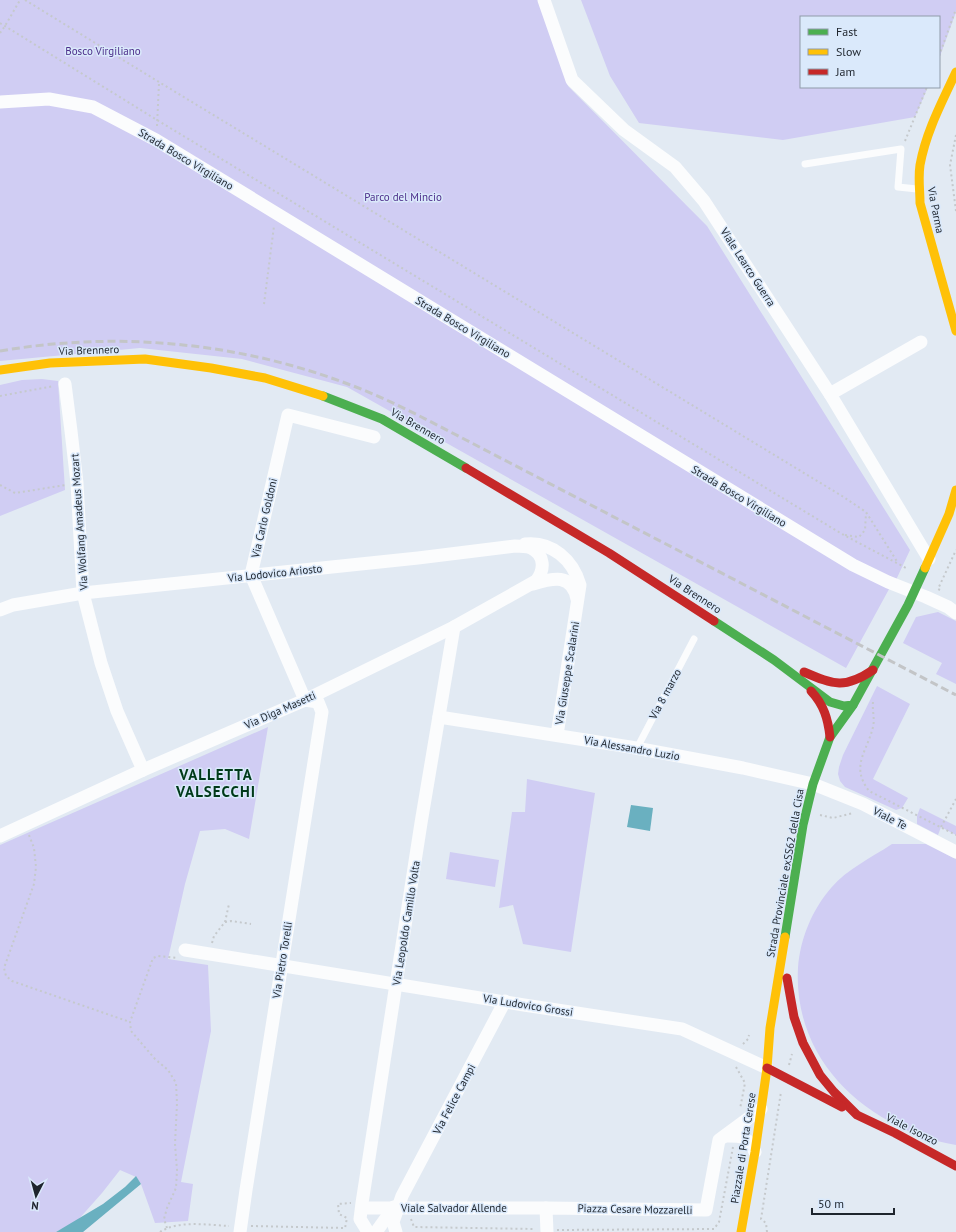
<svg xmlns="http://www.w3.org/2000/svg" width="956" height="1232" font-family="'PT Sans',sans-serif">
<rect width="100%" height="100%" fill="#e2eaf3"/>
<!-- green -->
<g fill="#d0cdf3">
<path d="M0,0H539L568,86L707,226L910,550L896,580H894L846,668L347,387L242,359L140,348L0,361Z"/>
<path d="M581,0H956V12L939,59V17H801V87H928L915,117L783,140L639,123L610,76Z"/>
<path d="M42,379L58,381L65,490L0,516V385L22,380Z"/>
<path d="M938,612L956,621V684L936,674L942,663L903,643L916,617Z"/>
<path d="M877,686L910,704L873,779L908,798L902,808L896,810L845,787L840,781L838,774L839,767L843,755Z"/>
<path d="M268,727L249,839L225,829L200,831L185,884L168,959L208,965L211,1031L181,1182L193,1184L188,1221L155,1223L141,1184L136,1177L120,1170L102,1193L78,1220L56,1232H0V845Z"/>
<path d="M527,779L595,793L571,952L523,944L513,905L499,908L512,812H525Z"/>
<path d="M920,808L956,826V835L941,827L938,835L917,824V816Z"/>
<path d="M892,844H926L956,859V1145C944,1143 932,1140 921,1136C913,1134 906,1130 899,1126C837,1097 794,1039 798,968C800,939 812,910 831,888C847,869 871,858 892,844Z"/>
<path d="M450,852L499,860L495,887L446,879Z"/>
</g>
<!-- water -->
<g fill="#6ab0c0">
<path d="M631,805L653,808L650,831L627,827Z"/>
<path d="M136,1176L141,1184L83,1232H56L103,1204L125,1187Z"/>
</g>
<g fill="none" stroke-linecap="round" stroke-linejoin="round">
<!-- path -->
<g stroke="#c5c9cc" stroke-width="2" stroke-dasharray="2 3" stroke-linecap="butt">
<path d="M25,0L159,82L842,496L866,512L898,563"/>
<path d="M0,23L157,120L842,534L908,569"/>
<path d="M0,33L5,26L20,0"/>
<path d="M939,56L956,9"/>
<path d="M157,126L159,83"/>
<path d="M956,135L950,165L956,211"/>
<path d="M905,141L927,87"/>
<path d="M264,304L274,226"/>
<path d="M0,396L54,386"/>
<path d="M0,485L15,493L66,485"/>
<path d="M845,535L859,537L865,530L866,513"/>
<path d="M940,590L938,589L956,550"/>
<path d="M873,702C872,710 875,719 873,727C867,752 850,766 869,791L956,835"/>
<path d="M820,815L833,818L853,813"/>
<path d="M941,827L956,799"/>
<path d="M29,835L34,848L36,867L34,884L4,968L6,976L12,981L130,1022"/>
<path d="M225,922L231,921L251,924"/>
<path d="M212,943L214,936L225,922L229,904"/>
<path d="M743,1044L748,1039L749,1035"/>
<path d="M789,1065L792,1054"/>
<path d="M736,1067L745,1083L740,1109"/>
<path d="M411,1219L414,1227L535,1229"/>
<path d="M251,1226L345,1228L347,1218L339,1214L338,1204L351,1203"/>
<path d="M167,1228L164,1219L167,1208L176,1188L177,1170L175,1144L177,1103L176,1083L168,1070L155,1059L131,1031L130,1022L153,958L158,956L177,958"/>
<path d="M557,1230L714,1229L719,1222L733,1147"/>
<path d="M160,1232C178,1220 208,1225 229,1226"/>
<path d="M767,1232L766,1223L761,1219L781,1092"/>
</g>
<!-- lane -->
<g stroke="#fbfcfd" stroke-width="7">
<path d="M805,164L901,149L898,187L917,189"/>
<path d="M637,748L694,639"/>
</g>
<!-- street -->
<g stroke="#fbfcfd" stroke-width="13">
<path d="M544,0L572,80L624,130L675,167L704,201L830,394L929,559"/>
<path d="M0,102L49,99L93,107L156,140L853,565L888,582L926,597L948,607L956,613"/>
<path d="M65,384L71,431L77,483L83,593L101,663L117,711L143,770"/>
<path d="M830,394L921,342"/>
<path d="M525,544C552,541 573,560 580,585L557,735"/>
<path d="M533,584C553,578 572,573 577,599"/>
<path d="M0,610L13,605L83,593L418,558L515,546C520,546 526,546 531,548C545,555 545,570 536,581L454,627L305,700L143,770L0,836"/>
<path d="M305,700L251,575L288,415L374,437"/>
<path d="M439,717L630,747L743,768L813,784L863,804L956,852"/>
<path d="M185,950L524,1005L682,1029L767,1068"/>
<path d="M725,1136C742,1136 747,1135 755,1152"/>
<path d="M362,1208H546"/>
<path d="M240,1232L246,1190L322,712L318,702L305,700"/>
<path d="M368,1232L360,1219L362,1203L421,823L454,627"/>
<path d="M376,1232L394,1207"/>
<path d="M396,1232L393,1222L402,1196L505,1001"/>
<path d="M547,1232L546,1208L706,1210L719,1140L761,1109"/>
</g>
<!-- fast -->
<g stroke="#4caf50" stroke-width="9">
<path d="M323,396L382,419L466,468"/>
<path d="M714,621L774,660L830,702L844,706L853,705L908,605L925,568"/>
<path d="M785,937L803,825L813,784L830,737L853,705"/>
</g>
<!-- slow -->
<g stroke="#ffc107" stroke-width="9">
<path d="M956,72C942,102 926,132 920,165C918,178 920,190 920,203L956,331"/>
<path d="M0,370L50,363L145,359L211,368L265,378L323,396"/>
<path d="M925,568L949,514L956,490"/>
<path d="M741,1232L755,1152L767,1068L770,1028L785,937"/>
</g>
<!-- jam -->
<g stroke="#c62828" stroke-width="9">
<path d="M466,468L609,553L714,621"/>
<path d="M804,672C834,685 845,689 873,670"/>
<path d="M811,691C824,705 828,719 830,737"/>
<path d="M787,978L794,1017L803,1043L820,1075L834,1092L857,1115L895,1133L956,1166"/>
<path d="M767,1068L842,1107"/>
</g>
<!-- rail -->
<path stroke="#c3c5c7" stroke-width="3" stroke-dasharray="8 4" stroke-linecap="butt" d="M0,351C117,331 237,342 348,384C389,399 427,420 466,440L956,695"/>
</g>
<g text-anchor="middle" stroke-width="3" stroke-linejoin="round" paint-order="stroke">
<!-- park labels -->
<g font-size="11" fill="#4d2f8b" stroke="#dae9fb">
<text x="103" y="55">Bosco Virgiliano</text>
<text x="403" y="201">Parco del Mincio</text>
</g>
<!-- street labels -->
<g font-size="11" fill="#1e252d" stroke="#dae9fb">
<text transform="translate(186 159) rotate(31)" y="4">Strada Bosco Virgiliano</text>
<text transform="translate(936 210) rotate(79)" y="4">Via Parma</text>
<text transform="translate(748 267) rotate(57)" y="4">Viale Learco Guerra</text>
<text transform="translate(463 327) rotate(31)" y="4">Strada Bosco Virgiliano</text>
<text transform="translate(89 350) rotate(-2)" y="4">Via Brennero</text>
<text transform="translate(418 426) rotate(30)" y="4">Via Brennero</text>
<text transform="translate(739 496) rotate(31)" y="4">Strada Bosco Virgiliano</text>
<text transform="translate(264 518) rotate(-77)" y="4">Via Carlo Goldoni</text>
<text transform="translate(79 522) rotate(-94)" y="4">Via Wolfang Amadeus Mozart</text>
<text transform="translate(275 573) rotate(-6)" y="4">Via Lodovico Ariosto</text>
<text transform="translate(695 594) rotate(33)" y="4">Via Brennero</text>
<text transform="translate(567 673) rotate(-81)" y="4">Via Giuseppe Scalarini</text>
<text transform="translate(665 694) rotate(-62)" y="4">Via 8 marzo</text>
<text transform="translate(280 710) rotate(-24)" y="4">Via Diga Masetti</text>
<text transform="translate(632 748) rotate(10)" y="4">Via Alessandro Luzio</text>
<text transform="translate(890 818) rotate(27)" y="4">Viale Te</text>
<text transform="translate(785 873) rotate(-80)" y="4">Strada Provinciale exSS62 della Cisa</text>
<text transform="translate(406 923) rotate(-81)" y="4">Via Leopoldo Camillo Volta</text>
<text transform="translate(282 960) rotate(-81)" y="4">Via Pietro Torelli</text>
<text transform="translate(528 1005) rotate(9)" y="4">Via Ludovico Grossi</text>
<text transform="translate(454 1099) rotate(-62)" y="4">Via Felice Campi</text>
<text transform="translate(912 1129) rotate(27)" y="4">Viale Isonzo</text>
<text transform="translate(743 1148) rotate(-81)" y="4">Piazzale di Porta Cerese</text>
<text x="454" y="1212">Viale Salvador Allende</text>
<text transform="translate(635 1209) rotate(1)" y="4">Piazza Cesare Mozzarelli</text>
</g>
<!-- district labels -->
<g font-size="15" font-weight="bold" letter-spacing="1" fill="#003a19" stroke="#dae9fb">
<text x="216" y="780">VALLETTA<tspan x="216" dy="17">VALSECCHI</tspan></text>
</g>
</g>
<!-- legend -->
<rect x="800" y="16" width="140" height="72" fill="#dae9fb" stroke="#8f9ba9"/>
<rect x="808" y="29" width="20" height="6" fill="#4caf50" stroke="#8f9ba9"/>
<text x="836" y="36" font-size="12" fill="#1e252d">Fast</text>
<rect x="808" y="49" width="20" height="6" fill="#ffc107" stroke="#8f9ba9"/>
<text x="836" y="56" font-size="12" fill="#1e252d">Slow</text>
<rect x="808" y="69" width="20" height="6" fill="#c62828" stroke="#8f9ba9"/>
<text x="836" y="76" font-size="12" fill="#1e252d">Jam</text>
<!-- north arrow -->
<g transform="translate(36 1196) rotate(186)" stroke="#dae9fb" stroke-width="3" paint-order="stroke">
<path d="M0-3L7 15L0 10L-7 15Z" fill="#1e252d"/>
<text y="-6" font-size="11" font-weight="bold" text-anchor="middle" fill="#1e252d">N</text>
</g>
<!-- scale -->
<path d="M812 1208v6h82v-6" fill="none" stroke="#1e252d" stroke-width="2"/>
<text x="818" y="1208" font-size="12" fill="#1e252d" stroke="#dae9fb" stroke-width="3" paint-order="stroke">50 m</text>
</svg>
